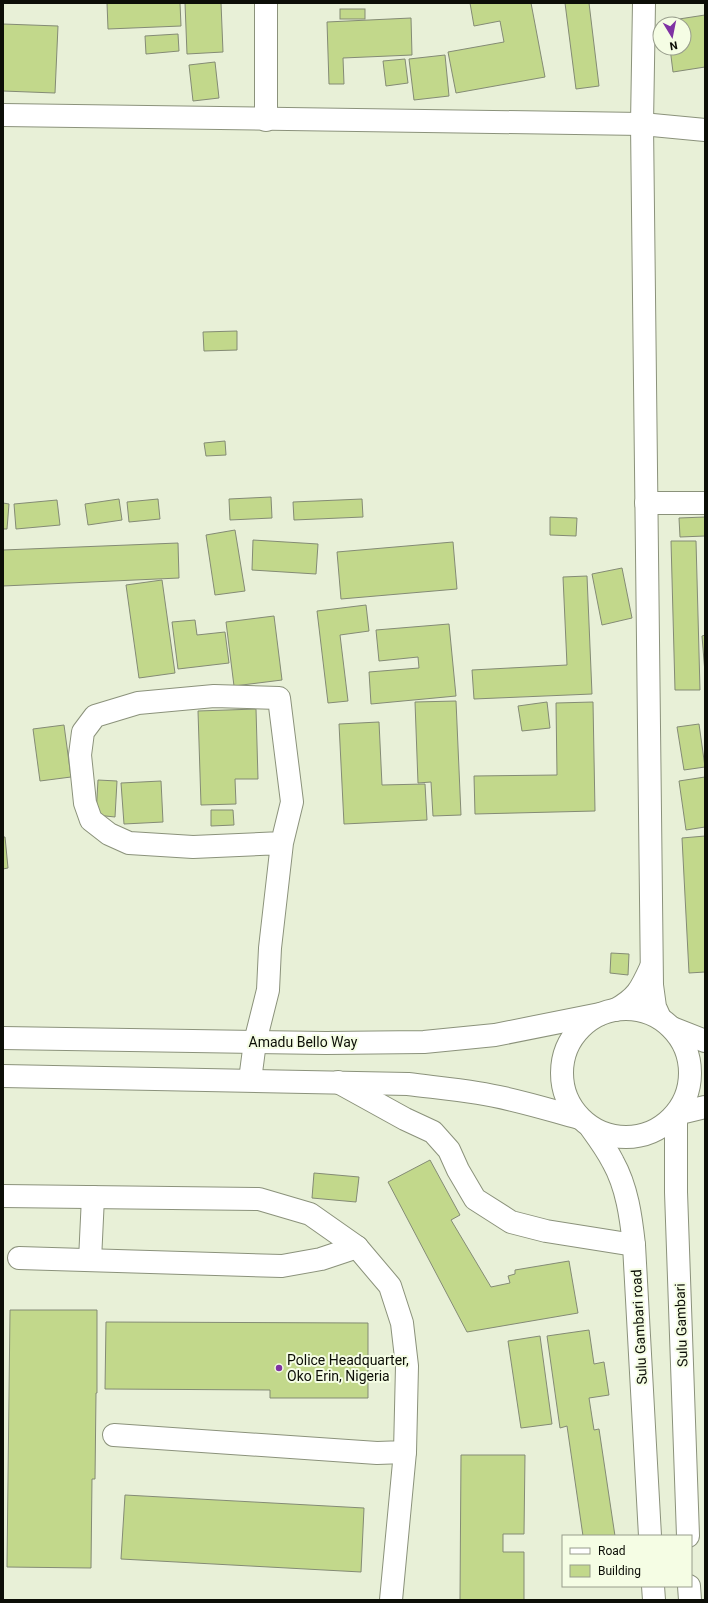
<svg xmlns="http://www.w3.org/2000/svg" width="708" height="1603" font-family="Roboto,sans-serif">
<rect width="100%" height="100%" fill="#e8f0d7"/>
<!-- building -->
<g fill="#c2d88b" stroke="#848b75">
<path d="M107,3H180L181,26L108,29Z"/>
<path d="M185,3H221L223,52L187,54Z"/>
<path d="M470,3H531L545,77L456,93L448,52L504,42L500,21L474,26Z"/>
<path d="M565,3H589L599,86L576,89Z"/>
<rect x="340" y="9" width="25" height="10"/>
<path d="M705,15V67L673,72L670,48H684V24H666V21Z"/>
<path d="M411,18L412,55L343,58L344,84H329L327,22Z"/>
<path d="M3,24L58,26L55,93L3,91Z"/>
<path d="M178,34L179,51L146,54L145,36Z"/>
<path d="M445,55L449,96L414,100L409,59Z"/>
<path d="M405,59L408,83L386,86L383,61Z"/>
<path d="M215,62L219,98L193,101L189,65Z"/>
<path d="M237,331V350L204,351L203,332Z"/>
<path d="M225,441L226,455L206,456L204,443Z"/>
<path d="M271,497L272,518L230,520L229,499Z"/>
<path d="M119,499L122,520L88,525L85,504Z"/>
<path d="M158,499L160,519L129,522L127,502Z"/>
<path d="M362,499L363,517L294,520L293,502Z"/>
<path d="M57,500L60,525L16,529L14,504Z"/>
<path d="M3,503L9,504L7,529H3Z"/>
<path d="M550,517L577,518L576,536L550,535Z"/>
<path d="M705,517V536L680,537L679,518Z"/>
<path d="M235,530L245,591L215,595L206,535Z"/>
<path d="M253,540L318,544L316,574L252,570Z"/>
<path d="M671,541H696L700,690H675Z"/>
<path d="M453,542L457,589L341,599L337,552Z"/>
<path d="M178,543L179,578L3,586V550Z"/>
<path d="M622,568L632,618L602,625L592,574Z"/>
<path d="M587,576L592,694L474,699L472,670L567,665L563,577Z"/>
<path d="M162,580L175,673L139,678L126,585Z"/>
<path d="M366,605L369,631L340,635L348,701L328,703L317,611Z"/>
<path d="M274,616L282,680L234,686L226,622Z"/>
<path d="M195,620L197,635L225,632L229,663L178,669L172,622Z"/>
<path d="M449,624L456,696L371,704L369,672L419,668L418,657L379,661L376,630Z"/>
<path d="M705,635V673L702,636Z"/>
<path d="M456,701L461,815L433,816L431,782L418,783L415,702Z"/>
<path d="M547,702L550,728L522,731L518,706Z"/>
<path d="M593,702L595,811L475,814L474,776L557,775L556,703Z"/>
<path d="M256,709L258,779H235L236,804L201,805L198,711Z"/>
<path d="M379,722L382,785L425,784L427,820L344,824L339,724Z"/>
<path d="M699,724L705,767L684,770L677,727Z"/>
<path d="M64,725L71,777L40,781L33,729Z"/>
<path d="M705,777V827L686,830L679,781Z"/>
<path d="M98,780L117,781L115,817L96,815Z"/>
<path d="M161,781L163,822L124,824L121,783Z"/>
<path d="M211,810H233L234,825L211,826Z"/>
<path d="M705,836V972L689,973L682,838Z"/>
<path d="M3,837H5L8,868L3,869Z"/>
<path d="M611,953L629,954L628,975L610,973Z"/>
<path d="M430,1160L460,1215L451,1220L491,1287L510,1283L508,1276L515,1274V1270L569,1261L578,1313L467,1332L388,1182Z"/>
<path d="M314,1173L359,1177L356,1202L312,1198Z"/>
<path d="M10,1310H97V1393H96L95,1479H92L91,1568L7,1567Z"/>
<path d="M106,1322L368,1323V1398H270V1390L105,1389Z"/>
<path d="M589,1330L594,1364L604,1362L609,1395L589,1398L594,1430L599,1429L615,1536H583L567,1426L560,1428L547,1336Z"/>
<path d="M540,1336L552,1424L521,1428L508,1341Z"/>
<path d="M461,1455H525L524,1534H503V1552H524V1600H460Z"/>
<path d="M125,1495L364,1508L361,1572L121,1559Z"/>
</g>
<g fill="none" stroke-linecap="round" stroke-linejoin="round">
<defs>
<g id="minor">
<path d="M266,3V120"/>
<path d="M644,3L642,124L652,985L655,1007L660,1018"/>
<path d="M3,115L642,124L705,130"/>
<path d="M646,503H705"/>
<path d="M615,1010C637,998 641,989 651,967"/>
<path d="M250,1080L255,1042L268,990L270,948L282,843L292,802L279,698L214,696L138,703L95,716L83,732L80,755L85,803L91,820L109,834L129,843L193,847L282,843"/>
<path d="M338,1082L405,1119L433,1132L449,1150L458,1170L475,1199L511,1222L546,1231L634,1245"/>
<path d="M3,1196L259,1199L310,1214L357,1247L390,1286L402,1323L407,1366L405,1452L377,1453L114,1435"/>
<path d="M19,1258L282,1266L321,1259L357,1247"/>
<path d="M90,1260L93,1197"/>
<path d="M391,1600L405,1452"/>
</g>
<g id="major">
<circle cx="626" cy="1073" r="64"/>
<path d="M672,1028L705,1041"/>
<path d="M3,1038L326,1043L424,1042L495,1035L600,1014"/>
<path d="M3,1076L408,1084C431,1087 454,1089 478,1093C512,1098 546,1109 579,1118"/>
<path d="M591,1128C599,1139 607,1150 613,1162C627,1187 631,1217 634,1245L650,1536"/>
<path d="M688,1536L676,1192V1114L705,1107"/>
<path d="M653,1586L654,1600"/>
<path d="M689,1586L690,1600"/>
</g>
</defs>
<!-- minor casing -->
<use href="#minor" stroke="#8b927b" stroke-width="24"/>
<!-- major casing -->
<use href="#major" stroke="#8b927b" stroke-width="24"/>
<!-- minor -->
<use href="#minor" stroke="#fff" stroke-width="22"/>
<!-- major -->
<use href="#major" stroke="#fff" stroke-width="22"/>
</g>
<!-- markers -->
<circle fill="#7f32a3" stroke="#f5fde4" stroke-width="1.5" cx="279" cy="1368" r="4"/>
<g text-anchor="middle" stroke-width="4" stroke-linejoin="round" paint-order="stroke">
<!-- street labels -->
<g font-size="14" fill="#0c0e07" stroke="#f5fde4">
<text x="303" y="1047">Amadu Bello Way</text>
<text transform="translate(681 1325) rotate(-92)" y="5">Sulu Gambari</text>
<text transform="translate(639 1327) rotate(-93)" y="5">Sulu Gambari road</text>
</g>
<!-- poi labels -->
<g font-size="14" fill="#0c0e07" stroke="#f5fde4" text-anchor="start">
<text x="287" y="1365">Police Headquarter,<tspan x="287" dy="16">Oko Erin, Nigeria</tspan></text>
</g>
</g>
<!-- border -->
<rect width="708" height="1603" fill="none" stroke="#0c0e07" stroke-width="8"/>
<!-- legend -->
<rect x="562" y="1535" width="130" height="52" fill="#f5fde4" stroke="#989d8c"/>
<rect x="570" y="1548" width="20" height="6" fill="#ffffff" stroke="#989d8c"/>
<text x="598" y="1555" font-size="12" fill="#0c0e07">Road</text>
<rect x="570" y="1565" width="20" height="12" fill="#c2d88b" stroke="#989d8c"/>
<text x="598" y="1575" font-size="12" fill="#0c0e07">Building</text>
<!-- north arrow -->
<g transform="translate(672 36) rotate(170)"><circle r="19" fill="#f5fde4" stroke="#989d8c"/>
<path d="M0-3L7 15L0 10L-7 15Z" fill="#7f32a3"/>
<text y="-6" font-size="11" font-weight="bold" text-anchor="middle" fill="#0c0e07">N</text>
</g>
</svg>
